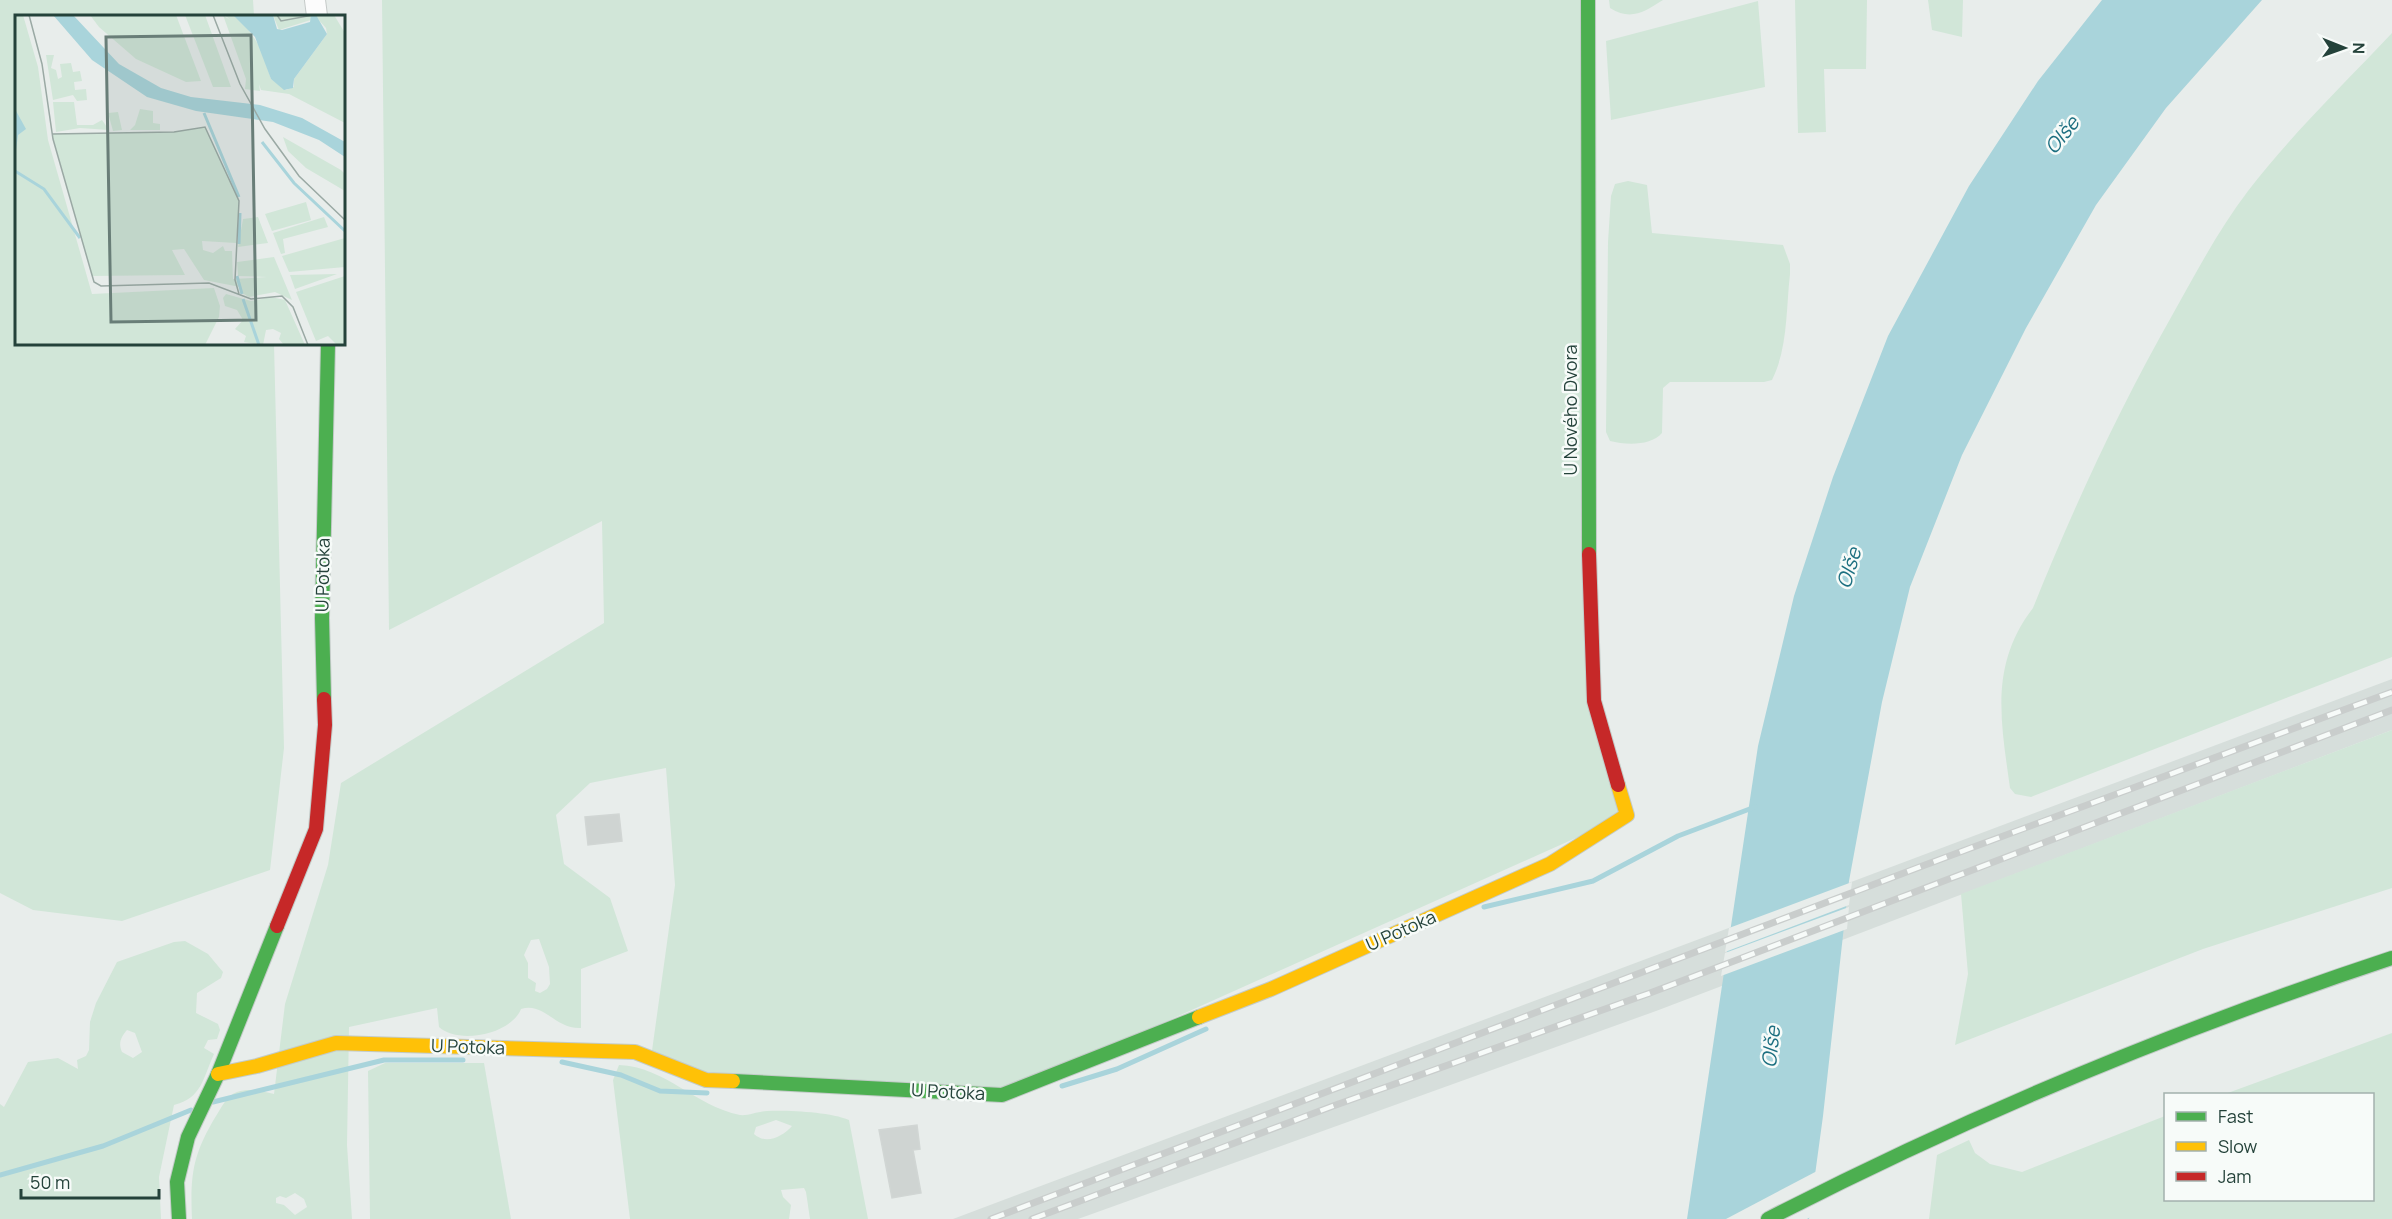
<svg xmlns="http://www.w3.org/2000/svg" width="2392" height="1219" font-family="Manrope,sans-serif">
<rect width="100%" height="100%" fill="#e8edeb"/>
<!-- built -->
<path fill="#d6dedb" d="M2392,679V730L1656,1011L1078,1219H953Z"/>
<!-- green -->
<g fill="#d1e6d8" fill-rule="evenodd">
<path d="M0,0H253L254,16H16V344H274L284,748L270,870L122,921L33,910L0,893Z"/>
<path d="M382,0H1588L1594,701L1627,815L1002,1095L706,1080L651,1058L675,885L666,768L590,783L556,815L564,864L610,898L628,951L581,969V1028C554,1029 545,1002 521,1009C511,1034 459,1045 439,1027L437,1008L349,1027L347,1145L352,1219H192C190,1174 193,1154 216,1116C222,1107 226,1096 237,1092C250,1088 261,1091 274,1094L285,1004L328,865L341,783L604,623L602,521L389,630ZM539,939L549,967L550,984L547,989L540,993L535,991L536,983L528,978V963L524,955L531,940ZM295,1193L304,1199L307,1207L295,1215L284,1205L276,1203V1198L280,1196L286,1198Z"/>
<path d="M1609,0H1663C1644,12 1631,21 1610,8Z"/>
<path d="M1795,0H1867L1866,69H1824L1826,132L1798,133Z"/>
<path d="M1928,0H1963L1962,37L1932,30Z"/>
<path d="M1758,1L1765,87L1611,120L1606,41Z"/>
<path d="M2392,33V657L2031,797L2015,794L2010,788C2001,722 1989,665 2033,608C2074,506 2120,407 2174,312C2197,271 2219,229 2248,191C2291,135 2343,85 2392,33Z"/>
<path d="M1628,181L1647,185L1652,233L1783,245L1790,264V274C1786,309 1788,348 1772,380L1764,382H1670L1663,388L1662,433C1651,446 1626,445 1610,441L1606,432L1608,242L1611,196L1615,184Z"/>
<path d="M2392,730V888L2203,949L1955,1045L1968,974L1961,894Z"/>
<path d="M185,941L208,954L223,972L221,978L197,993L196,1013L218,1024L220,1030L217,1039L208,1040L204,1048L214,1054C203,1078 202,1098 174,1105L159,1177L161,1219H0V1104L4,1107L28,1062L58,1058L78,1069L77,1060L86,1056L89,1050L90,1022L96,1003L117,962L174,942ZM127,1030L135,1033L142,1052L133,1058L122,1052C118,1043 121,1037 127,1030Z"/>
<path d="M2392,1033V1219H1929L1937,1155L1969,1140L1975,1153L1990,1164L2022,1172L2165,1116L2166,1200H2372V1094H2225Z"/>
<path d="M385,1063H484L511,1219H370L368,1071Z"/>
<path d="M619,1065C666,1067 695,1106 740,1115C748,1116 759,1111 767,1111C788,1110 830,1112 849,1120L868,1219H810L806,1192L804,1188L781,1190L783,1197L791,1205L789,1219H630L613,1080ZM776,1120L792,1126C782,1137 766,1145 754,1134L756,1127Z"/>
</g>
<!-- water -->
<path fill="#a9d4db" d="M2102,0H2262L2166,108L2096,205L2026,328L1962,455L1910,587L1882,702L1849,881L1823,1116L1809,1219H1687L1758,746L1794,596L1833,477L1888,336L1969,186L2038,81Z"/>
<!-- pier -->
<g fill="#e8edeb">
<path d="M1852,882L1849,905L1725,952L1729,928Z"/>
<path d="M1849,907L1847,929L1721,976L1725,953Z"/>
<path d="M1819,1170L1812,1216L1807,1219H1726Z"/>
</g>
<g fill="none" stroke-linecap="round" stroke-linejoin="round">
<!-- stream -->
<g stroke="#a9d4db" stroke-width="5">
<path d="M1484,907L1593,881L1678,836L1755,807"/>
<path d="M562,1062L621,1075L660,1091L707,1093"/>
<path d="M1062,1086L1117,1069L1206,1029"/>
<path d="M213,1102L384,1060H463"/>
<path d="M0,1175L103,1146L191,1110"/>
</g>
</g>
<!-- building -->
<g fill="#cfd4d2" stroke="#d1d6d4" stroke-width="1.5">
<path d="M619,814L622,841L588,845L585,817Z"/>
<path d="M917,1125L920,1149L913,1150L921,1193L892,1198L879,1130Z"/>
</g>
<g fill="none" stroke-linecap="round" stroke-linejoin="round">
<defs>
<path id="street" d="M315,0L317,16"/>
<g id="fast">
<path d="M1588,0L1589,554"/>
<path d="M324,699L322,618L328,344"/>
<path d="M733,1081L1002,1095L1199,1017"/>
<path d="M179,1219L177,1182L188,1137L218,1074L277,926"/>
<path d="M1768,1219C1970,1115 2177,1029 2392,958"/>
</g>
<g id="slow">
<path d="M1199,1017L1271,989L1550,864L1627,815L1618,785"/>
<path d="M218,1074L257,1066L336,1043L635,1052L706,1080L733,1081"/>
</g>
<g id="jam">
<path d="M1589,554L1594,701L1618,785"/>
<path d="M277,926L316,829L325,725L324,699"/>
</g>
</defs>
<!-- street casing -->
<use href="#street" stroke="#c5cac8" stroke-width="22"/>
<!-- fast casing -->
<use href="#fast" stroke="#c3cbc8" stroke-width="16"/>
<!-- slow casing -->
<use href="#slow" stroke="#c3cbc8" stroke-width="16"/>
<!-- jam casing -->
<use href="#jam" stroke="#c3cbc8" stroke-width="16"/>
<!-- street -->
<use href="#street" stroke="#fcfcfc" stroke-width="20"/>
<!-- fast -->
<use href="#fast" stroke="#4caf50" stroke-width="14"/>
<!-- slow -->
<use href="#slow" stroke="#ffc107" stroke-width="14"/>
<!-- jam -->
<use href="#jam" stroke="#c62828" stroke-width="14"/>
<defs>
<g id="rail">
<path d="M991,1219L1925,865L2392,692"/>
<path d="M1032,1219L1333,1106L1650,993L2392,710"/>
</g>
</defs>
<!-- rail casing -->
<use href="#rail" stroke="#c9cdcc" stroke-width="7"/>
<!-- rail -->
<use href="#rail" stroke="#f7fbf9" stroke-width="4.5" stroke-dasharray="14" stroke-linecap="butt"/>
</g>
<g text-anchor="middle" stroke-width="5" stroke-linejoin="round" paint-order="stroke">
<!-- street labels -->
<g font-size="18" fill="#24423a" stroke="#f7fbf9">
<text transform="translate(1571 410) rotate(-90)" y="6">U Nového Dvora</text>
<text transform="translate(323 575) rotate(-89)" y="6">U Potoka</text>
<text transform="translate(1401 931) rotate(-24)" y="6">U Potoka</text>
<text transform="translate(468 1047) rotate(2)" y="6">U Potoka</text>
<text transform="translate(948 1092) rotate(3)" y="6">U Potoka</text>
</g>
<!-- water labels -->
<g font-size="20" font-style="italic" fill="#1c6f80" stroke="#f7fbf9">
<text transform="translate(2062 135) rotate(-51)" y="7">Olše</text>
<text transform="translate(1849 568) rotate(-73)" y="7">Olše</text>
<text transform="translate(1771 1047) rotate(-84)" y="7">Olše</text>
</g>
</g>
<!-- overview -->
<g transform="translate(15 15)">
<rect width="330" height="330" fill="#e8edeb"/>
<path d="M0,0H8L23,52L33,125L77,279L199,273L205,291L204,302L190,330H0ZM75,0H161L186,66L171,67L121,44L84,12ZM170,0H190L216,72H198ZM208,0L215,5L210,0H218L229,8L245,32L256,64L271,75L279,72V64L312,19L311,13L302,3L264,15L258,0H319L330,18V108L274,79L246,75L244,69L245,76L230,74L231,64ZM31,40H39L36,53L41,55L43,64L47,62L45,49L56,48L58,57L65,56L67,66L59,67L60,75L71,74L72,85L62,86L58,80L38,85ZM38,87H59L62,110H78L87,105L94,115L65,113L41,117ZM125,94L138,96V108L145,109V115H115L120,110ZM103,97L107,115L98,116L93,98ZM190,112L224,186L221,228L187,226L188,235L198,238L208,231L210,236H217L218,264L252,262L223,261L222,247L259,242L277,285L260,277L234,282L227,278L225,272L189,265L169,234L157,235L170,260L77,261L37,119L159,117ZM268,122L326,155L330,159V176L291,153L273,136ZM291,187L296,205L257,216L250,199ZM243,202L253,228L223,232L228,204ZM309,202L313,212L268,224L270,238L266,239L258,218ZM330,223V252L274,257L267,241ZM322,259L280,274L275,260ZM330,261V328L322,330L313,321L301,326L281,277ZM211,279L236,286L256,282L270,285L290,330H269L264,324L266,318L258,314L251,315L248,330L229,327L231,321L220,314L228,305L222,295L210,291L208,283Z" fill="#d1e6d8"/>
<path d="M38,0H58L104,49L146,73L176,82L245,90L287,103L330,127V142L304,125L258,107L181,96L132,82L77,45ZM218,0H258L262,14L267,15L295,7L296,0H301L312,19L279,64L278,73L269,75L256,64L240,22ZM0,94L11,114L3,120L0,142Z" fill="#a9d4db"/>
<path fill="none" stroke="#a9d4db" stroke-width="3" d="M189,98L224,182M247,127L279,168L330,216M0,156L29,174L65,223M224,229L225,198M222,261L227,279M228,284L244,330"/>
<path fill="none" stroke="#9aa9a4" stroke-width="1.5" d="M14,0L27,49L38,124L79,267L86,271L194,268L236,284L267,281L278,292L293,330M198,0L225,69L250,114L284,161L330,205M262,0L266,6L298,0M37,119L159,117L190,112L224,186L220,265L224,279"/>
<path fill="#697e78" fill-opacity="0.15" stroke="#697e78" stroke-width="3" d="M236,20L241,305L96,307L91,22Z"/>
<rect width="330" height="330" fill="none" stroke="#24423a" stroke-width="3"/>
</g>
<!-- legend -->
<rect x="2164" y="1093" width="210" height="108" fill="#f7fbf9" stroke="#a3b1ad" stroke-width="1.5"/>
<rect x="2176" y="1112" width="30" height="9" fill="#4caf50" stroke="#a3b1ad" stroke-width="1.5"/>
<text x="2218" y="1123" font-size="18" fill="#24423a">Fast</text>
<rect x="2176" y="1142" width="30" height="9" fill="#ffc107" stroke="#a3b1ad" stroke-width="1.5"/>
<text x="2218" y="1153" font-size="18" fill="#24423a">Slow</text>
<rect x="2176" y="1172" width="30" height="9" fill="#c62828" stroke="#a3b1ad" stroke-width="1.5"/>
<text x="2218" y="1183" font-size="18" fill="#24423a">Jam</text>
<!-- north arrow -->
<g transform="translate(2344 48) rotate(91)" stroke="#f7fbf9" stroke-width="4.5" paint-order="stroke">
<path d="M0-4.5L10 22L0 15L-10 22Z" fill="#24423a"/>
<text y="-9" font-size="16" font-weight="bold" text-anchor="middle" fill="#24423a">N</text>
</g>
<!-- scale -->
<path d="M21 1189v9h138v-9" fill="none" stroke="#24423a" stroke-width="3"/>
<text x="30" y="1189" font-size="18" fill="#24423a" stroke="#f7fbf9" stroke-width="4.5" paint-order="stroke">50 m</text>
</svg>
